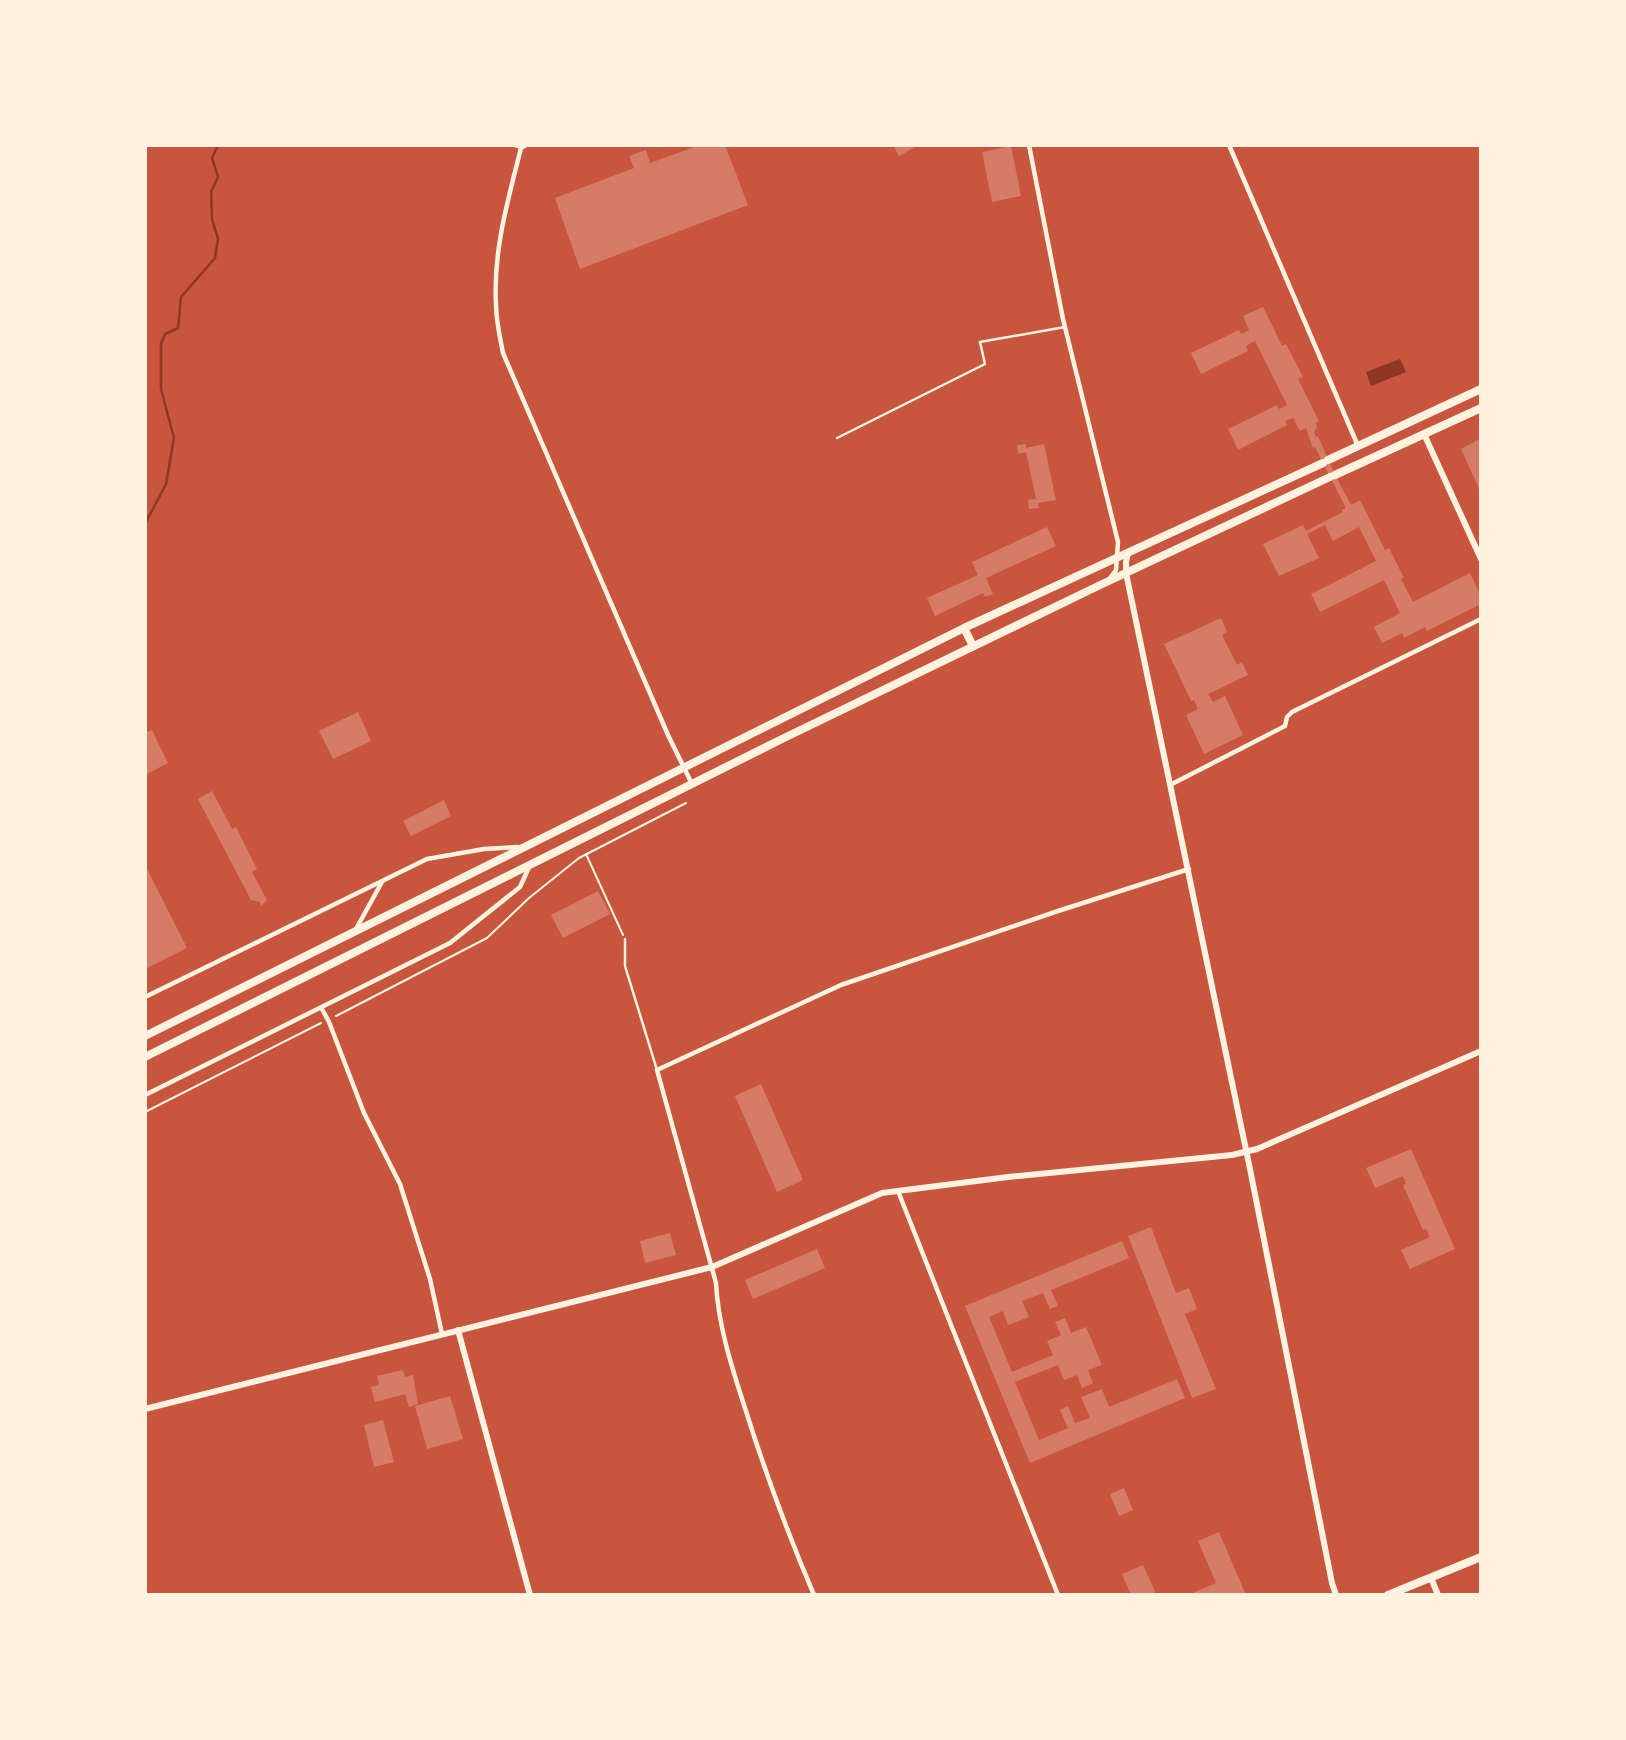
<svg xmlns="http://www.w3.org/2000/svg" width="1626" height="1740" font-family="'Roboto Condensed',sans-serif">
<rect width="100%" height="100%" fill="#c8553d"/>
<!-- water -->
<path fill="#8f3625" d="M1400,359L1406,372L1371,386L1366,372Z"/>
<g fill="none" stroke-linecap="round" stroke-linejoin="round">
<!-- stream -->
<path stroke="#8f3625" stroke-width="2.5" d="M145,524L166,484L174,438L161,389V344L165,334L178,328L181,297L215,258L218,239L212,219L211,192L218,177L212,158L218,145"/>
</g>
<!-- building -->
<g fill="#d67c66">
<path d="M700,145H725L748,205L580,269L555,198L634,168L629,156L646,150L650,163Z"/>
<path d="M893,145H919L899,156Z"/>
<path d="M1011,146L1021,196L992,202L982,152Z"/>
<path d="M1263,307L1282,346L1286,344L1303,377L1298,379L1319,421L1316,423L1317,428L1314,432L1316,437L1318,436L1335,475L1351,505L1360,500L1385,550L1389,548L1404,578L1401,579L1413,602L1470,573L1481,596V604L1427,631L1425,627L1404,638L1402,633L1382,643L1374,627L1400,613L1384,580L1320,612L1311,594L1376,561L1359,527L1333,541L1325,525L1307,534L1319,558L1279,576L1263,544L1303,525L1306,531L1343,512L1341,510L1346,508L1315,447L1313,448L1306,428L1300,431L1293,418L1285,421L1287,425L1238,450L1228,429L1277,405L1279,409L1287,405L1255,341L1246,346L1248,351L1201,374L1191,353L1239,330L1241,334L1249,330L1243,316Z"/>
<path d="M1481,438V493L1461,449Z"/>
<path d="M1026,444V448L1044,444L1056,500L1038,503L1039,508L1029,509L1028,500L1036,499L1026,452L1018,454L1017,445Z"/>
<path d="M1047,527L1056,546L986,578L993,594L985,597L983,593L935,616L927,598L978,575L972,562Z"/>
<path d="M1221,618L1227,632L1222,635L1237,665L1242,662L1248,675L1208,694L1213,702L1225,696L1243,735L1204,754L1186,715L1198,709L1194,700L1191,701L1164,644Z"/>
<path d="M358,712L371,741L333,759L319,731Z"/>
<path d="M152,730L168,763L145,775V733Z"/>
<path d="M212,791L232,829L236,827L257,869L252,872L267,900L261,906L260,902L251,900L198,799Z"/>
<path d="M444,800L451,816L411,836L403,821Z"/>
<path d="M145,865L187,948L145,969Z"/>
<path d="M598,891L610,914L563,938L551,915Z"/>
<path d="M761,1084L803,1180L777,1192L735,1096Z"/>
<path d="M1411,1149L1455,1249L1410,1269L1401,1250L1430,1237L1426,1229L1423,1230L1403,1185L1406,1184L1403,1176L1375,1188L1366,1168Z"/>
<path d="M1151,1227L1176,1293L1189,1288L1197,1309L1185,1314L1216,1389L1192,1398L1128,1236Z"/>
<path d="M670,1233L676,1255L645,1263L640,1241Z"/>
<path d="M1122,1241L1129,1258L1051,1290L1058,1306L1050,1309L1043,1293L1022,1301L1029,1317L1008,1325L1003,1311L989,1317L1012,1372L1053,1355L1047,1341L1061,1335L1055,1322L1065,1318L1071,1333L1086,1327L1102,1365L1088,1370L1093,1383L1082,1388L1077,1375L1064,1380L1058,1365L1015,1382L1039,1440L1068,1428L1060,1410L1068,1406L1075,1423L1090,1418L1081,1397L1102,1389L1109,1407L1177,1379L1185,1398L1030,1463L965,1306Z"/>
<path d="M817,1249L825,1268L753,1299L745,1280Z"/>
<path d="M403,1370L405,1377L413,1375L418,1404L409,1407L405,1394L375,1402L371,1387L379,1385L377,1376Z"/>
<path d="M450,1396L463,1439L427,1449L415,1406Z"/>
<path d="M383,1420L394,1462L374,1467L364,1425Z"/>
<path d="M1124,1488L1133,1510L1119,1516L1110,1494Z"/>
<path d="M1219,1532L1246,1595H1188L1216,1583L1198,1541Z"/>
<path d="M1143,1565L1154,1589L1156,1595H1131L1122,1574Z"/>
</g>
<g fill="none" stroke-linecap="round" stroke-linejoin="round">
<!-- path -->
<g stroke="#fff3e0" stroke-width="2">
<path d="M586,854L623,935"/>
<path d="M336,1016L487,938L529,898L579,858L686,803"/>
<path d="M145,1112L321,1023"/>
</g>
<!-- service -->
<g stroke="#fff3e0" stroke-width="2.5">
<path d="M512,145L521,148"/>
<path d="M837,438L985,364L980,342L1065,327"/>
<path d="M625,939V966L657,1070"/>
</g>
<!-- minor -->
<g stroke="#fff3e0" stroke-width="4.5">
<path d="M526,145L521,148C508,200 493,251 496,304C496,321 500,337 503,353L668,735L692,784"/>
<path d="M1029,145L1063,319L1118,542L1116,570L1110,578"/>
<path d="M1229,145L1358,446"/>
<path d="M1170,785L1285,726L1287,717L1292,712L1481,619"/>
<path d="M356,929L382,882"/>
<path d="M145,997L427,859L484,849L518,847"/>
<path d="M322,1009L329,1022L364,1113L400,1184L430,1279L442,1334"/>
<path d="M145,1095L450,943L520,887L530,865"/>
<path d="M898,1191L1058,1595"/>
<path d="M814,1595C788,1534 765,1472 745,1408C732,1368 718,1325 716,1283L657,1070L841,985L1058,911L1189,869"/>
</g>
<!-- tertiary -->
<g stroke="#fff3e0" stroke-width="6">
<path d="M1424,434L1481,559"/>
<path d="M1128,553L1126,562V573L1250,1169L1332,1583L1336,1595"/>
<path d="M458,1330L530,1595"/>
<path d="M145,1409L712,1267L882,1193L1008,1177L1232,1155L1257,1149L1481,1051"/>
<path d="M1431,1578L1438,1595"/>
</g>
<!-- primary -->
<g stroke="#fff3e0" stroke-width="8">
<path d="M1328,460L1481,389"/>
<path d="M1335,475L1481,408"/>
<path d="M964,628L973,646"/>
<path d="M145,1036L964,628L1323,463"/>
<path d="M145,1057L784,738L1096,587L1330,477"/>
<path d="M1388,1595L1481,1557"/>
</g>
</g>
<!-- border -->
<rect width="1626" height="1740" fill="none" stroke="#fff3e0" stroke-width="294"/>
</svg>
